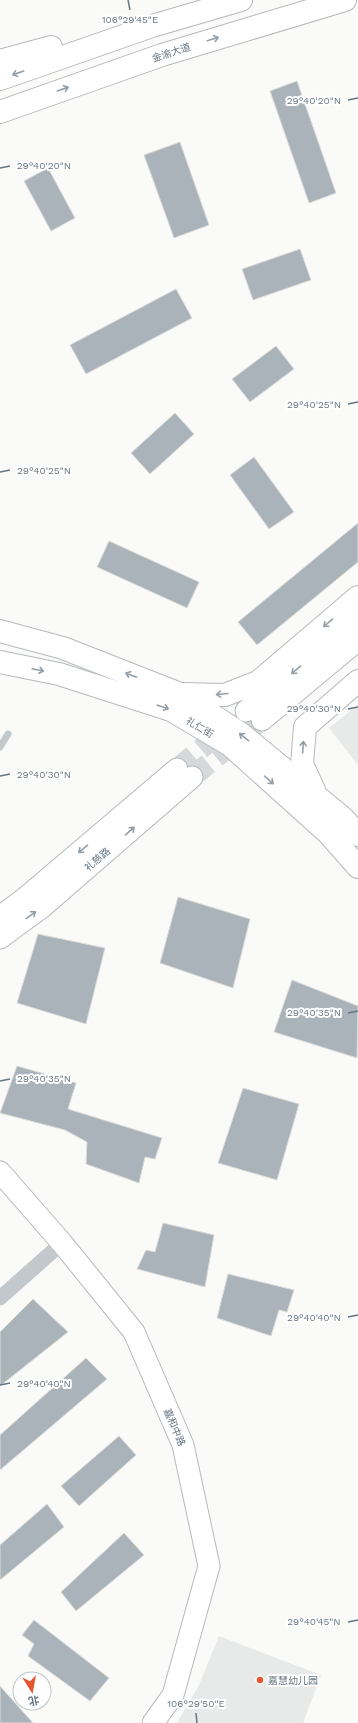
<svg xmlns="http://www.w3.org/2000/svg" width="358" height="1723" font-family="'Work Sans','Noto Sans SC',sans-serif">
<rect width="100%" height="100%" fill="#fafaf8"/>
<!-- built -->
<g fill="#e8e9e9">
<path d="M358,705V765L329,728Z"/>
<path d="M219,1636L321,1675L303,1723H177L199,1685Z"/>
</g>
<!-- building -->
<g fill="#aab3b9" stroke="#dcdcda">
<path d="M297,81L336,193L309,203L270,91Z"/>
<path d="M180,142L209,225L174,238L144,155Z"/>
<path d="M48,168L75,218L51,231L24,181Z"/>
<path d="M300,249L311,280L253,300L242,269Z"/>
<path d="M176,289L192,318L86,374L70,345Z"/>
<path d="M276,346L294,369L250,402L232,379Z"/>
<path d="M175,413L194,434L150,474L131,453Z"/>
<path d="M254,457L294,512L269,529L230,475Z"/>
<path d="M358,523V562L257,645L238,622Z"/>
<path d="M109,541L199,582L187,608L97,567Z"/>
<path d="M178,897L250,919L233,988L160,963Z"/>
<path d="M38,934L105,948L86,1024L17,1003Z"/>
<path d="M292,980L358,1006L357,1058L274,1032Z"/>
<path d="M17,1066L76,1083L68,1109L162,1138L155,1159L145,1157L139,1183L86,1164L87,1142L65,1130L0,1113Z"/>
<path d="M243,1088L299,1104L277,1180L218,1163Z"/>
<path d="M163,1223L214,1235L205,1287L137,1269L146,1250L155,1252Z"/>
<path d="M228,1274L294,1290L287,1312L279,1310L271,1336L217,1318Z"/>
<path d="M33,1299L68,1332L0,1386V1332Z"/>
<path d="M86,1358L107,1379L0,1470V1435Z"/>
<path d="M119,1436L136,1455L79,1506L61,1486Z"/>
<path d="M47,1504L64,1527L0,1580V1545Z"/>
<path d="M124,1533L144,1555L76,1611L61,1592Z"/>
<path d="M34,1620L109,1678L90,1701L28,1656L34,1644L22,1635Z"/>
<path d="M0,1686L33,1723H0Z"/>
</g>
<g fill="none" stroke-linecap="round" stroke-linejoin="round">
<!-- secondary-tunnel -->
<g stroke="#d5d9db" stroke-width="21" stroke-dasharray="21 10" stroke-linecap="butt">
<path d="M177,769L229,725"/>
<path d="M192,777L262,720"/>
</g>
<defs>
<g id="secondary">
<path d="M246,711L358,619"/>
<path d="M262,720L358,640"/>
<path d="M0,917L24,899L177,769"/>
<path d="M0,938L41,908L192,777"/>
<path d="M0,1172L62,1243L134,1332L183,1445L209,1566L173,1695L153,1723"/>
</g>
<g id="primary">
<path d="M0,631L63,648L180,694L240,733L343,818L358,835"/>
<path d="M0,662L59,674L171,710L230,745L328,833L358,867"/>
<path d="M180,694L225,695L258,682L358,597"/>
<path d="M314,790L302,764L305,727L358,681"/>
</g>
<g id="highway">
<path d="M0,61L51,47"/>
<path d="M0,79L152,26L241,0"/>
<path d="M0,112L162,55L345,0"/>
</g>
</defs>
<!-- secondary casing -->
<use href="#secondary" stroke="#b3babf" stroke-width="23"/>
<!-- primary casing -->
<use href="#primary" stroke="#b5babe" stroke-width="24"/>
<!-- highway casing -->
<use href="#highway" stroke="#b4b9bd" stroke-width="24"/>
<!-- lane -->
<path stroke="#c3c8cc" stroke-width="7" d="M0,747L8,734"/>
<!-- street -->
<path stroke="#c3c8cc" stroke-width="15" d="M0,1298L62,1243"/>
<!-- secondary -->
<use href="#secondary" stroke="#fff" stroke-width="21"/>
<!-- primary -->
<use href="#primary" stroke="#fff" stroke-width="22"/>
<!-- highway -->
<use href="#highway" stroke="#fff" stroke-width="22"/>
</g>
<!-- one-way arrows -->
<defs><path id="oneway-shaft" d="M-6 0H5M1.5-3L5.5 0L1.5 3" fill="none" stroke-width="1.6" stroke-linecap="round" stroke-linejoin="round"/></defs>
<g stroke="#939fa8">
<use href="#oneway-shaft" transform="translate(213 39) rotate(-17)"/>
<use href="#oneway-shaft" transform="translate(18 73) rotate(161)"/>
<use href="#oneway-shaft" transform="translate(63 89) rotate(-19)"/>
<use href="#oneway-shaft" transform="translate(328 623) rotate(140)"/>
<use href="#oneway-shaft" transform="translate(38 670) rotate(12)"/>
<use href="#oneway-shaft" transform="translate(296 670) rotate(140)"/>
<use href="#oneway-shaft" transform="translate(131 675) rotate(-159)"/>
<use href="#oneway-shaft" transform="translate(222 694) rotate(175)"/>
<use href="#oneway-shaft" transform="translate(163 707) rotate(18)"/>
<use href="#oneway-shaft" transform="translate(244 737) rotate(-141)"/>
<use href="#oneway-shaft" transform="translate(303 747) rotate(-86)"/>
<use href="#oneway-shaft" transform="translate(269 780) rotate(42)"/>
<use href="#oneway-shaft" transform="translate(130 831) rotate(-41)"/>
<use href="#oneway-shaft" transform="translate(83 849) rotate(140)"/>
<use href="#oneway-shaft" transform="translate(31 915) rotate(-36)"/>
</g>
<!-- ticks -->
<path fill="none" stroke="#657683" stroke-width="1.5" d="M128,0L130,10M348,100L358,98M0,168L10,166M348,404L358,402M0,472L10,470M348,709L358,707M0,776L10,774M348,1013L358,1011M0,1081L10,1079M348,1317L358,1315M0,1385L10,1383M348,1622L358,1620M196,1713L197,1723"/>
<!-- markers -->
<circle fill="#e4572e" stroke="#fff" stroke-width="1.5" cx="260" cy="1680" r="4"/>
<g text-anchor="middle" stroke-width="4" stroke-linejoin="round" paint-order="stroke">
<!-- street labels -->
<g font-size="10" fill="#657683" stroke="#fff">
<text transform="translate(171 52) rotate(-18)" y="4">金渝大道</text>
<text transform="translate(200 727) rotate(31)" y="4">礼仁街</text>
<text transform="translate(97 859) rotate(-41)" y="4">礼慈路</text>
<text transform="translate(175 1427) rotate(67)" y="4">嘉和中路</text>
</g>
<!-- poi labels -->
<g font-size="10" fill="#657683" stroke="#fff" text-anchor="start">
<text x="268" y="1684">嘉慧幼儿园</text>
</g>
</g>
<g font-size="10" text-anchor="middle" fill="#657683" stroke="#fff" stroke-width="4" stroke-linejoin="round" paint-order="stroke">
<text x="130" y="23">106°29'45"E</text>
<text x="314" y="104">29°40'20"N</text>
<text x="44" y="169">29°40'20"N</text>
<text x="314" y="408">29°40'25"N</text>
<text x="44" y="474">29°40'25"N</text>
<text x="314" y="712">29°40'30"N</text>
<text x="44" y="778">29°40'30"N</text>
<text x="314" y="1016">29°40'35"N</text>
<text x="44" y="1082">29°40'35"N</text>
<text x="314" y="1321">29°40'40"N</text>
<text x="44" y="1387">29°40'40"N</text>
<text x="314" y="1625">29°40'45"N</text>
<text x="196" y="1707">106°29'50"E</text>
</g>
<!-- north arrow -->
<g transform="translate(32 1691) rotate(169)"><circle r="19" fill="#ffffff" stroke="#c1c8cd"/>
<path d="M0-3L7 15L0 10L-7 15Z" fill="#e4572e"/>
<text y="-6" font-size="11" font-weight="bold" text-anchor="middle" fill="#657683">北</text>
</g>
</svg>
